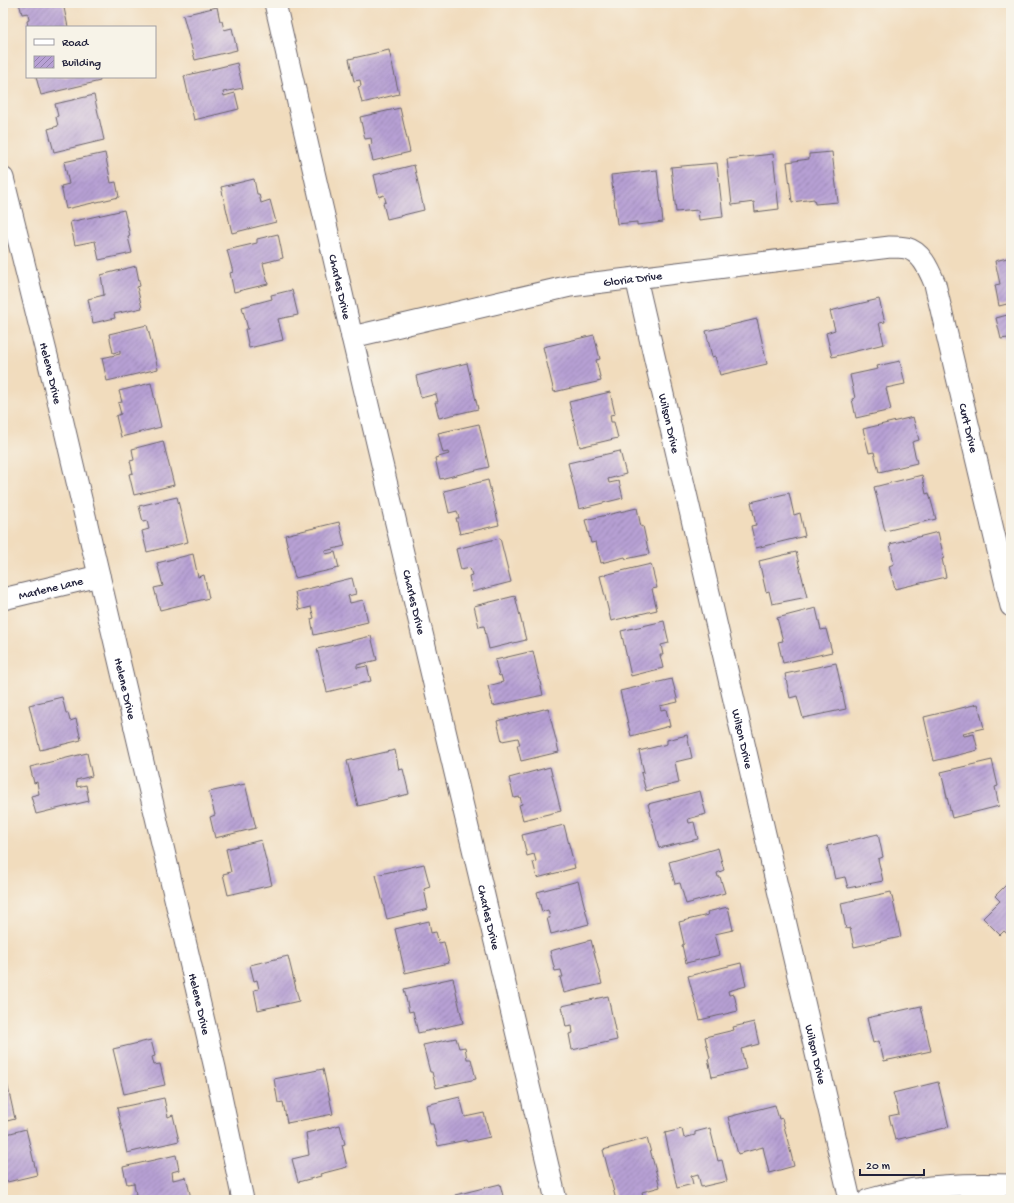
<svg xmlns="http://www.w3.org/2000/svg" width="1014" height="1203" font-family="'Gochi Hand',sans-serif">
<defs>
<pattern id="building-hatch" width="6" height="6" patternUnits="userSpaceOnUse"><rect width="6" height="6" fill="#b7a0d4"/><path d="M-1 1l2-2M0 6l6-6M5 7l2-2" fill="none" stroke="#9482ad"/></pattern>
</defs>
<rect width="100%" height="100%" fill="#f7f3e8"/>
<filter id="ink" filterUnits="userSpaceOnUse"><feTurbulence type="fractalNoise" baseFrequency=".025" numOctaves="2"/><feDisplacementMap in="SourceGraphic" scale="8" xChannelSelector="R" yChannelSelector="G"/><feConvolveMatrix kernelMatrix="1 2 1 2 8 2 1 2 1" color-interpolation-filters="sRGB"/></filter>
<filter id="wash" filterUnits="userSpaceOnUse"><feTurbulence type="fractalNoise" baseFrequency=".012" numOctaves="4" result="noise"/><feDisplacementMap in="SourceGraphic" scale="16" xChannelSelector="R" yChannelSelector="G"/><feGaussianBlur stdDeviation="0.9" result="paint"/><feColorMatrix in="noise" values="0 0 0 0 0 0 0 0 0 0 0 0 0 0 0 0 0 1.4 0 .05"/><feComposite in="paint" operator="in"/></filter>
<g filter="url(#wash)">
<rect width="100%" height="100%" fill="#f1dcbd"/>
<g id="blocks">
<!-- building -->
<g fill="url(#building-hatch)">
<path d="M19,3H63L68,27H28L27,21L29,20L28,13L22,14Z"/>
<path d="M217,7L220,21H222L224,30L232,28L237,50L195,60L183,15Z"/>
<path d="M389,50L399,94L362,103L358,87L361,86L360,80L354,81L349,59Z"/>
<path d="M237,63L243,88L223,92L224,96L235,93L239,109L194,120L184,76Z"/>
<path d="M36,77H99L100,81L41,95Z"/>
<path d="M94,95L104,140L54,152L48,129L58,126L56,117L58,116L55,104Z"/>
<path d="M400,108L410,152L373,161L369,145L372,144L371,138L365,139L360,117Z"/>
<path d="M832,152L838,202L815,204L814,199L792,202L787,162L809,159V154Z"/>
<path d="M105,153L111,183L116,182L119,197L66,209L61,186L69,184L64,162Z"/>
<path d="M773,154L779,209L755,212L754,202L732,205L727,159Z"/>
<path d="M717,163L723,217L699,220L698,210L676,212L671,167Z"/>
<path d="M414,165L424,210L387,219L383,203L386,202L384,195L379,197L374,175Z"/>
<path d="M657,170L663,222L637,225V222L617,224L611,175Z"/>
<path d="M254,179L257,194H259L261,203L270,200L276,222L232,233L221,187Z"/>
<path d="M124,210L130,236L128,237L132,253L99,260L95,241L75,245L70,222Z"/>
<path d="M278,234L283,258L263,263L268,284L234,292L230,273L233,272L227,250L257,243V239Z"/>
<path d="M1011,257V303L999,306L995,285L1000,284L995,261Z"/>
<path d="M136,266L140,286L137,287L142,308L114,314L115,318L93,323L88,299L104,295L101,275Z"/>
<path d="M292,290L298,315L278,319L283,340L249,348L245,329H248L242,307L272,299L271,295Z"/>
<path d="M879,299L885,322L879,323L884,344L832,357L826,333L835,330L830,311Z"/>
<path d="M1011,314V350L1010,351L1008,338L1001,339L996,318Z"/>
<path d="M757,319L767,364L720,375L715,356L712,357L706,331Z"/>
<path d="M147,325L158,369L107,381L102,358L120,354V351L113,353L109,334Z"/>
<path d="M594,335L600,359L596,360L601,381L554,392L543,347Z"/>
<path d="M900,361L905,384L886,388L891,410L856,418L852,399L855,398L850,375L878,369L877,366Z"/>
<path d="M467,363L478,409L439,418L435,402H438L436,394L421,398L416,376Z"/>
<path d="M151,383L161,427L121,437L116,416L121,414L118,403L122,402L119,391Z"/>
<path d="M610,392L615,414L610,415L611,422H614L618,438L580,447L569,402Z"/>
<path d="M3,408L7,424L3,425Z"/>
<path d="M913,417L919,440L912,442L917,463L879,472L874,452L869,453L863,429Z"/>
<path d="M479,424L489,467L440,479L435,458L449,454L448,452L443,453L438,433Z"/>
<path d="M163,441L174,485L134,495L129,474L133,473L130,461L134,460L132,449Z"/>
<path d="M620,451L626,474L608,479L609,483L619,481L623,498L579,509L568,463Z"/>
<path d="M922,475L926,494L929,493L936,519L885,531L874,487Z"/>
<path d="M488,480L499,525L460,534L456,518H459L457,511L449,513L444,491Z"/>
<path d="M789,493L794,515L800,513L805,536L756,548L751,526L756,525L751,502Z"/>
<path d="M177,497L188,542L147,552L142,531L149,529L147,521L143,522L139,506Z"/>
<path d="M637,508L641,527L643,526L649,554L626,559L625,557L601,563L596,542L591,543L585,520Z"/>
<path d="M339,522L345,546L325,551L326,554L335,552L339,568L295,578L285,535Z"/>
<path d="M938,532L944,558L942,559L946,577L895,589L889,566L894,564L890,544Z"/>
<path d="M500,538L511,582L472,592L469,576L472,575L470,568L461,570L456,549Z"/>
<path d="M796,552L807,597L772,604L769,591L766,592L759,561Z"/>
<path d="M193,554L198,577L204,575L209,598L160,610L154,588L163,586L157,563Z"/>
<path d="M651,564L657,588L652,589L657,610L611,621L600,576Z"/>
<path d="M352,578L356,594L348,596L350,603L363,600L368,622L314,635L311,619L314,618L311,607L299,610L295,592Z"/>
<path d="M515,596L526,640L489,649L484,626L479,627L474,606Z"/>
<path d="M816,608L821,630L826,629L832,652L783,663L778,642L783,641L777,618Z"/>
<path d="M664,621L669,643L661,645L663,655H660L663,668L631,676L621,631Z"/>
<path d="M371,636L377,660L357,665V668L367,666L371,681L327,692L317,649Z"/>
<path d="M533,651L543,695L493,706L488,686L503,682L501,675L499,676L495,660Z"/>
<path d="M836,663L846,709L803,718L797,696L790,698L785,674Z"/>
<path d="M672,679L678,702L660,706L661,710L666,709L670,726L631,736L620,691Z"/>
<path d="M62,697L66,713H68L70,721L76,719L81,740L40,750L29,705Z"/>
<path d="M978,704L984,728L963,733L964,736L974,734L978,750L934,761L924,717Z"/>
<path d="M548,708L559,752L521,761L517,745H520L518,738L502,741L497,721Z"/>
<path d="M687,735L692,758L675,762L679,783L646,791L641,773L644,772L639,751L667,744V740Z"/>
<path d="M395,750L399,770L403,769L409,794L358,806L347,761Z"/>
<path d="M87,753L92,776L76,780L77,787L86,785L89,801L36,814L31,796L39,794L37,782L34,783L30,767Z"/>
<path d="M992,760L998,786L995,787L999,806L952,818L941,772Z"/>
<path d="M550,767L561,811L523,820L519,805L522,804L520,797L514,798L509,778Z"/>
<path d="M245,784L256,828L215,838L210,817L215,815L209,792Z"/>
<path d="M700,791L706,814L688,819L689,823L694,822L698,839L659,848L648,804Z"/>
<path d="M564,825L575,868L537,878L533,862L536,861L534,854L527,856L522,835Z"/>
<path d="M878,834L883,857L878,859L883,881L848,888L845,877L835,879L827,846Z"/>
<path d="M261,840L272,885L228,895L223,874L231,872L226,849Z"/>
<path d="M718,848L724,870L717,873L718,877H720L725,893L686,904L680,883L675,884L669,862Z"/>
<path d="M424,864L430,887L424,889L428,909L387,919L376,875Z"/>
<path d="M1011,880V937L1004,931L1000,935L983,918L1000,901L995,896Z"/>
<path d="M578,881L589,924L551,934L547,918H550L548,910L542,912L537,892Z"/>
<path d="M891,892L901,937L854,947L850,928L846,929L841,903Z"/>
<path d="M728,907L733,930L715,934L720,955L686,963L682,945L684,944L679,922L708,915L707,912Z"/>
<path d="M429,921L431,933L436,932L439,943L444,942L449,963L405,973L395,929Z"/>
<path d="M591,940L602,984L564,993L560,977H563L561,970L555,971L550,951Z"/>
<path d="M288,956L299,1001L258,1010L254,990L259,989L257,980L254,981L250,965Z"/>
<path d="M741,963L746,986L728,991L729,995L734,994L738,1011L700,1020L688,976Z"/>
<path d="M453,978L463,1023L418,1033L413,1011L409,1012L404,989Z"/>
<path d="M608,996L617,1040L572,1050L569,1034L573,1033L572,1026L566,1027L562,1006Z"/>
<path d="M921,1006L931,1051L884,1061L879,1041L873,1043L867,1018Z"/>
<path d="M754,1022L759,1044L741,1049L746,1069L712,1077L708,1059L710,1058L705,1037L734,1030L733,1027Z"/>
<path d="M456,1038L459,1048L465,1047L467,1059H471L476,1079L436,1088L432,1072H430L423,1045Z"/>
<path d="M151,1040L155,1056L152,1057L154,1065L160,1064L165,1085L124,1094L113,1049Z"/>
<path d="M323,1069L333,1114L287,1123L283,1102L278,1103L274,1079Z"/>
<path d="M5,1074L15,1119L3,1122V1075Z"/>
<path d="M938,1082L949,1127L895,1140L889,1116L899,1114L893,1093Z"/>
<path d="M460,1097L465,1117L484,1113L490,1137L467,1142L466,1140L438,1146L433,1124H430L426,1105Z"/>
<path d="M164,1098L168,1117L173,1115L179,1141L127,1153L117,1108Z"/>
<path d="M775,1105L779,1119L782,1118L794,1166L769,1173L763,1147L738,1154L728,1117Z"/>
<path d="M340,1125L345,1144L342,1145L347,1167L320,1174L321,1176L298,1182L292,1159L309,1155L306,1133Z"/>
<path d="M710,1128L718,1161L722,1160L727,1181L701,1187L698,1174L691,1176L693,1184L677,1188L665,1133L682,1129L684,1138L695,1135V1132Z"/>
<path d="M26,1129L37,1175L3,1183V1135Z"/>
<path d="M647,1138L660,1187L642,1192L644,1200H616L603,1150Z"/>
<path d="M176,1155L179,1170L172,1172L173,1180L186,1177L191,1198L184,1200H134L133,1195H136L134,1183L127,1184L123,1167Z"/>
<path d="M500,1184L504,1200H457L455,1195Z"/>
</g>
</g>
</g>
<g filter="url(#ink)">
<use href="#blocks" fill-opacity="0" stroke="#6a6368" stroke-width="1"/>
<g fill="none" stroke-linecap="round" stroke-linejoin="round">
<defs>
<g id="minor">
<path id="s1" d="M275,3L352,337L556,1200"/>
<path id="s2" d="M3,178L54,384L215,1068L243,1200"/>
<path id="s3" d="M636,278L850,1200"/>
<path id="s4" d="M352,337L570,286L890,247C895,247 901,247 906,248C922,252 929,270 935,284L1011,606"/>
<path id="s5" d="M3,599L99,576"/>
<path d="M868,1200C883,1196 900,1191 916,1189C947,1184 979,1184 1011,1185"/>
</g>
</defs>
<!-- minor casing -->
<use href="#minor" stroke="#6a6368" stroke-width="23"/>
<!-- minor -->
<use href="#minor" stroke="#fff" stroke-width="21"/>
</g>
</g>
<g text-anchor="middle" stroke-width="4" stroke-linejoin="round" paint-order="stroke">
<!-- street labels -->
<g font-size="12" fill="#22223b" stroke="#f7f3e8">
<text dy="4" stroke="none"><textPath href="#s4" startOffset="287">Gloria Drive</textPath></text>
<text dy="4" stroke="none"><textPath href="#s1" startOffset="291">Charles Drive</textPath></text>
<text dy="4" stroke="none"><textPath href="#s2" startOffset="201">Helene Drive</textPath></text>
<text dy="4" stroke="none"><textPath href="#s3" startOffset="149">Wilson Drive</textPath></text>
<text dy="4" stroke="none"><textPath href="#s4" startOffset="758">Curt Drive</textPath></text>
<text dy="4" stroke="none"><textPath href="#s5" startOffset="49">Marlene Lane</textPath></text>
<text dy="4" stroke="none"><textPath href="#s1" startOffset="615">Charles Drive</textPath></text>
<text dy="4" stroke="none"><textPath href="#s2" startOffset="525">Helene Drive</textPath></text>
<text dy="4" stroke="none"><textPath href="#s3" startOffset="473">Wilson Drive</textPath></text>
<text dy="4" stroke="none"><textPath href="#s1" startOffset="939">Charles Drive</textPath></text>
<text dy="4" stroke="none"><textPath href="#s2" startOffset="849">Helene Drive</textPath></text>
<text dy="4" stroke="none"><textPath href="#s3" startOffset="797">Wilson Drive</textPath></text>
</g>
</g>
<!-- margin -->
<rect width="1014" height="1203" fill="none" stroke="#f7f3e8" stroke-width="16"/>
<!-- legend -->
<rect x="26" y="26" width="130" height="52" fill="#f7f3e8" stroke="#a29fa3"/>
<rect x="34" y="39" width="20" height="6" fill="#ffffff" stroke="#a29fa3"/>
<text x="62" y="46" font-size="12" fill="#22223b">Road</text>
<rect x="34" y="56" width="20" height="12" fill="url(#building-hatch)" stroke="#a29fa3"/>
<text x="62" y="66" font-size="12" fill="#22223b">Building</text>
<!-- scale -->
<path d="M860 1169v6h64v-6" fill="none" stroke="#22223b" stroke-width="2"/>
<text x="866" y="1169" font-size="12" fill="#22223b" stroke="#f7f3e8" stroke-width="3" paint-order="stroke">20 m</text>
</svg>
